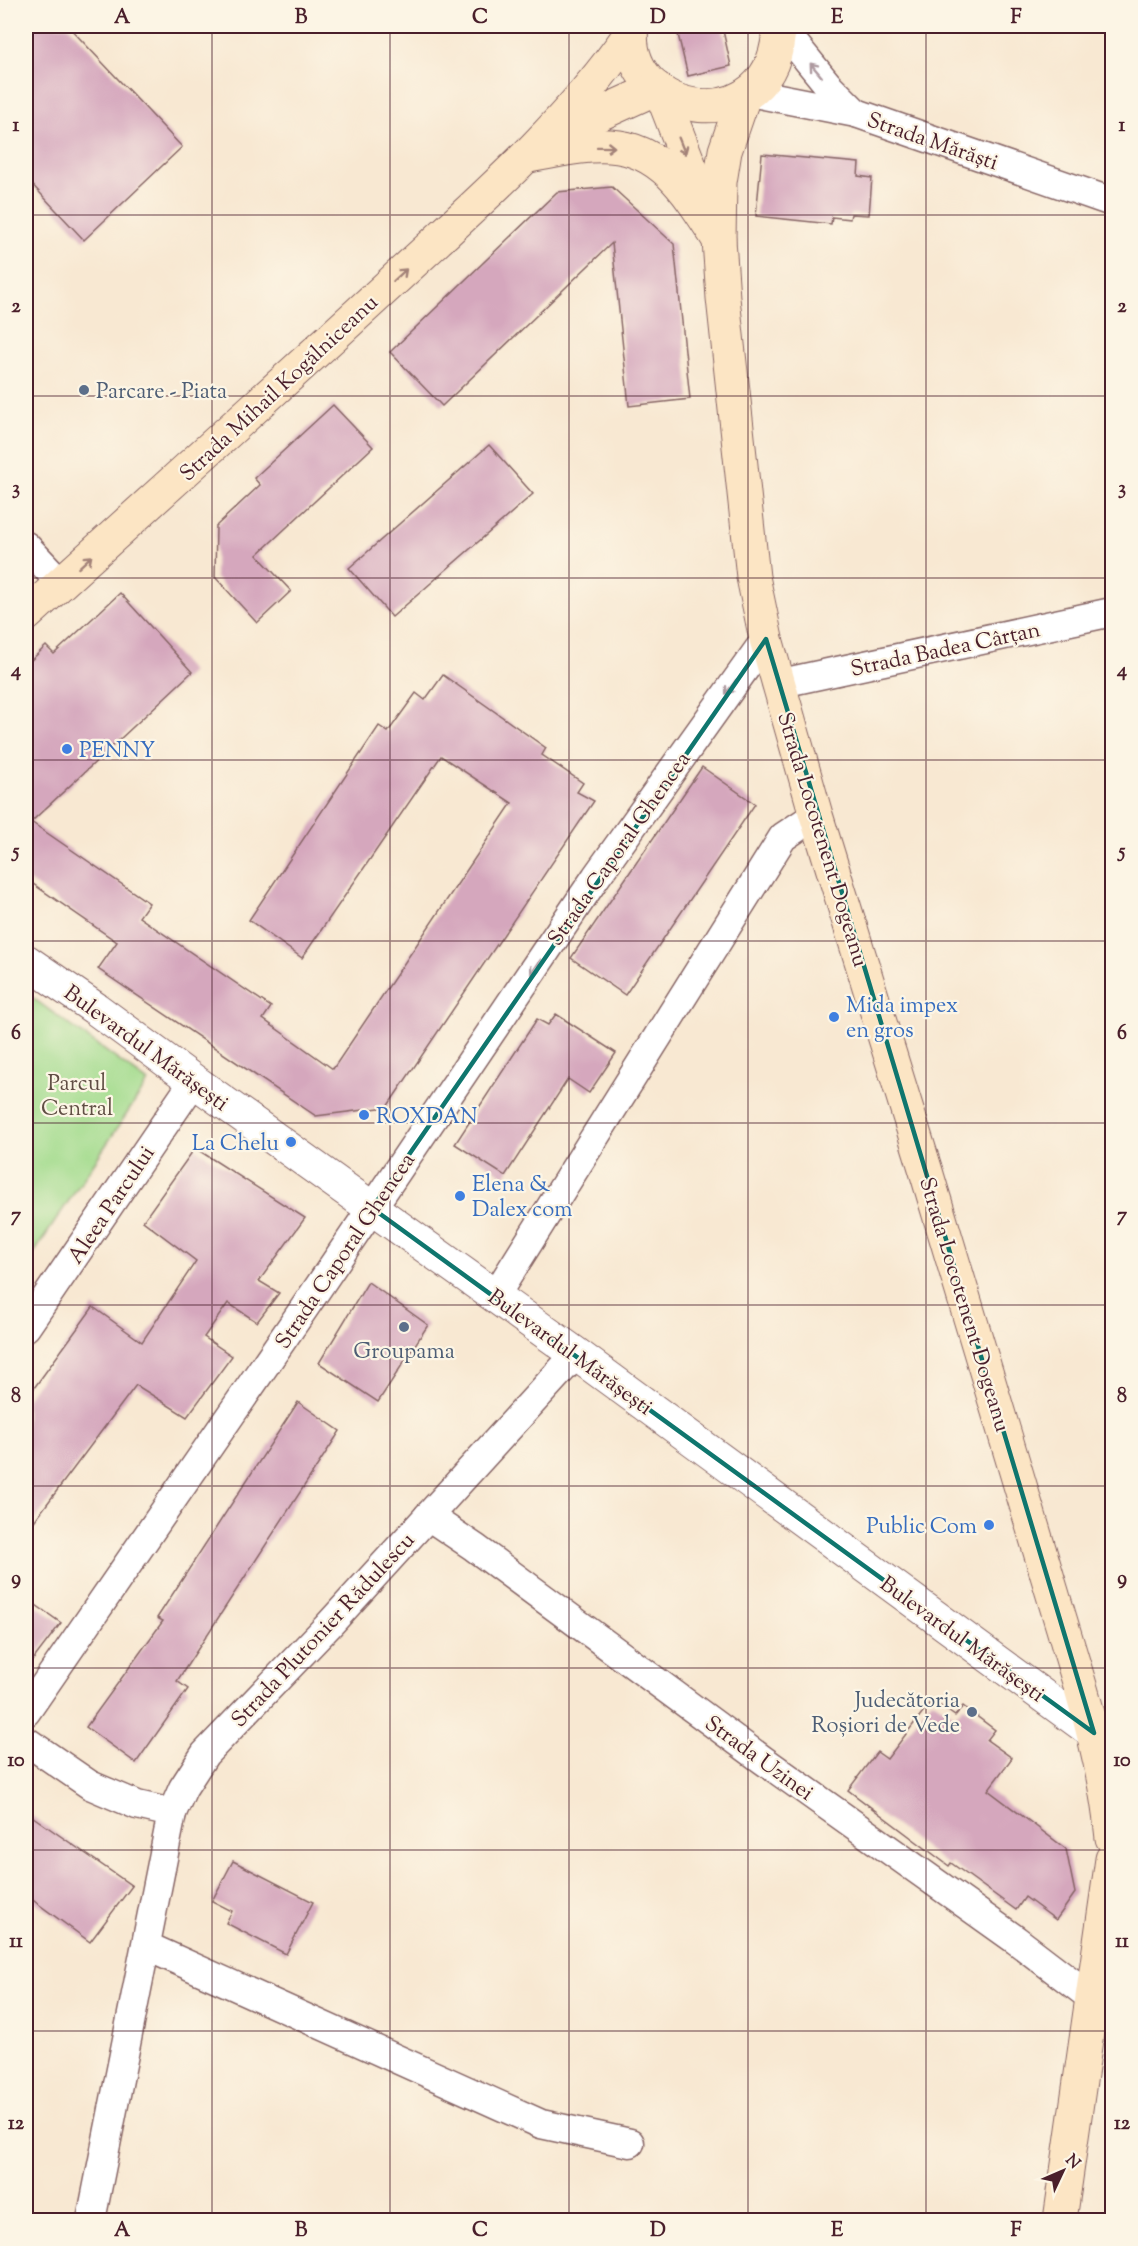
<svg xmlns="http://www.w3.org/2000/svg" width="1138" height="2246" font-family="'Sorts Mill Goudy',serif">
<rect width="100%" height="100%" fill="#fcf5e5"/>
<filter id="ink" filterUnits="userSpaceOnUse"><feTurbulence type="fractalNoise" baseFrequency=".0167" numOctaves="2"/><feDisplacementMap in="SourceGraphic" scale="12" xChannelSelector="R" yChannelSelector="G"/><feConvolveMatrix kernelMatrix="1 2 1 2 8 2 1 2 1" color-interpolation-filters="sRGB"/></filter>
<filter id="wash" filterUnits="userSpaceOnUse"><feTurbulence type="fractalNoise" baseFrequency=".008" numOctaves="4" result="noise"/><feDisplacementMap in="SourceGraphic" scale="24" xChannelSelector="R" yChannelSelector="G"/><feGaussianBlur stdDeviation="1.35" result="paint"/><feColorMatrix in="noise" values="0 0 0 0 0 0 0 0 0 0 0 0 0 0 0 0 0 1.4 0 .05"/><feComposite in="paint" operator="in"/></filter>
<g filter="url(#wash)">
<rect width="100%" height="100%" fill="#f8e8d2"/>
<!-- green -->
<path fill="#a4dc8f" stroke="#777e5d" stroke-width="1.5" d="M26,993L148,1082L26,1265Z"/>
<g id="blocks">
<!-- building -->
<g fill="#d5a7bd">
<path d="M26,26H68L182,147L84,240L26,178Z"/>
<path d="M676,26H722L731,66L688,76Z"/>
<path d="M762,154L859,163L858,176L872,178L869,215L851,214L850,219L832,217L831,224L756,216Z"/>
<path d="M612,187L674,244L690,399L629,406L612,243L442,406L390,352L557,192Z"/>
<path d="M333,405L373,447L257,555L291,591L257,623L215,577L216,526L260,485L254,478Z"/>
<path d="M489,445L533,494L392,617L349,568Z"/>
<path d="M120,593L192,672L31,822L149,903L139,917L271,1007L263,1019L333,1069L512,803L441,756L302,958L249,920L379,726L388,732L416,693L425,700L443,675L546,748L542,755L583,783L577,792L594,801L387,1107L316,1116L98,969L117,942L26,879V665L46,646L54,654Z"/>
<path d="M702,767L755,804L625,995L571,958Z"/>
<path d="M556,1014L616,1053L589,1093L568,1079L505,1176L455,1144L537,1019L548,1025Z"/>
<path d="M195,1148L305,1218L259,1281L279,1293L257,1322L228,1303L204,1337L232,1356L187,1417L136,1385L26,1532V1399L93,1307L142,1342L196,1261L143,1221Z"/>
<path d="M368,1282L428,1325L378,1402L319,1363Z"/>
<path d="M298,1402L340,1431L177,1681L188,1689L136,1763L86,1727L163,1621L157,1618Z"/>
<path d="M26,1598L61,1623L26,1669Z"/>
<path d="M932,1700L955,1716L963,1706L995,1730L987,1740L1012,1758L988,1790L1066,1849L1075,1893L1056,1920L1025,1897L1016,1910L951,1863L949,1866L848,1790L877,1752L887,1759Z"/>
<path d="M26,1812L132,1886L90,1942L26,1895Z"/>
<path d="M233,1861L313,1902L286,1954L226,1923L232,1911L212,1901Z"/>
</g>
</g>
</g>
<g filter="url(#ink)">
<use href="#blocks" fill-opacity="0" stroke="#876565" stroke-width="1.5"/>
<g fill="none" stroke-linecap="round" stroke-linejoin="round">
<defs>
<g id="minor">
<path d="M780,26L828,85L856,113"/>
<path d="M749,92L856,113L1112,202"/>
<path d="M26,546L61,583"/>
<path d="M777,684L1112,612"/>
<path d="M495,1296L783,837L816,815"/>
<path d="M26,1327L194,1081"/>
<path d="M428,1516L474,1547L763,1760L1016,1940L1092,1998"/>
<path d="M26,1712L305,1307L596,877L766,639"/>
<path d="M26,1741L90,1785L137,1805L172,1813"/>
<path d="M146,1946L541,2124L630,2143"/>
<path d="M91,2220L172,1813L183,1788L205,1754L328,1626L576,1354"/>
</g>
<path id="tertiary" d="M26,961L96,1009L194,1081L576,1354L1109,1744"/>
<g id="secondary">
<path d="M632,26C620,119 776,145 779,26"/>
<path d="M661,92L702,197"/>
<path d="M744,96L725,151L720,182L719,240L723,298L753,577L766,639L816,815L925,1168L1082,1692C1096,1740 1107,1788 1112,1838"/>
<path d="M557,137L573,126L657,88"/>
<path d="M528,156C554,152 583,144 610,146C665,149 692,199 719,240"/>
<path d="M26,615C148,504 271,394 392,282C476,204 564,129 630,34"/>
<path d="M1060,2220L1112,1859"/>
</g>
</defs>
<!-- minor casing -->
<use href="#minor" stroke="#876565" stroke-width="31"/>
<!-- tertiary casing -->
<use href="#tertiary" stroke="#876565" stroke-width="35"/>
<!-- secondary casing -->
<use href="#secondary" stroke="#876565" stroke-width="35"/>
<!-- minor -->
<use href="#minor" stroke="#fff" stroke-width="28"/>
<!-- tertiary -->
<use href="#tertiary" stroke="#fff" stroke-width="33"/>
<!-- secondary -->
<use href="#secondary" stroke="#fce5c4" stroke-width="33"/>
</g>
<!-- one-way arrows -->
<defs><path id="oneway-shaft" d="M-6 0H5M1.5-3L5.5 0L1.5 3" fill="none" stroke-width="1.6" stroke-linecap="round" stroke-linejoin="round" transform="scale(1.5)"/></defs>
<g stroke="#ae9aa0">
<use href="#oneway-shaft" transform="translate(816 70) rotate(-130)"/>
<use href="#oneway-shaft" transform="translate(731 687) rotate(126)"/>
<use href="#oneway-shaft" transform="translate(536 967) rotate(124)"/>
</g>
<g stroke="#a38278">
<use href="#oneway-shaft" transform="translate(682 146) rotate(68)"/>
<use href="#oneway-shaft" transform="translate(606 147) rotate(1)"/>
<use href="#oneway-shaft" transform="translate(400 275) rotate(-43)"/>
<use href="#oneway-shaft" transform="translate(85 562) rotate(-42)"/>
</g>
</g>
<!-- marked area -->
<path fill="none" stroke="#0f766e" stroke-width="4.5" stroke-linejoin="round" d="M766,639L1094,1733L372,1208Z"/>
<!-- grid -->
<path fill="none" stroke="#4a1f2b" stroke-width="1.5" stroke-opacity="0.55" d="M212,26V2220M390,26V2220M569,26V2220M748,26V2220M926,26V2220M26,215H1112M26,396H1112M26,578H1112M26,760H1112M26,941H1112M26,1123H1112M26,1305H1112M26,1486H1112M26,1668H1112M26,1850H1112M26,2031H1112"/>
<!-- markers -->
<g fill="#5c6f8a" stroke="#fcf5e5" stroke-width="2">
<circle cx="84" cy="390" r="6"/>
<circle cx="404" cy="1327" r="6"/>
<circle cx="972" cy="1712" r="6"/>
</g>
<g fill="#3f7fe0" stroke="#fcf5e5" stroke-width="2">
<circle cx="67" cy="749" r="6"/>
<circle cx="834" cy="1017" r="6"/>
<circle cx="364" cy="1115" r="6"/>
<circle cx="291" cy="1142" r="6"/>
<circle cx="460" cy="1196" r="6"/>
<circle cx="989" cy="1525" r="6"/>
</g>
<g text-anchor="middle" stroke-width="4.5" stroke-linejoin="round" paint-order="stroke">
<!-- street labels -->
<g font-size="22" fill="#4a1f2b" stroke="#fcf5e5">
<text transform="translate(933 140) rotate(19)" y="8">Strada Mărăști</text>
<text transform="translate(278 387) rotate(-43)" y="8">Strada Mihail Kogălniceanu</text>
<text transform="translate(945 648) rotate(-12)" y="8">Strada Badea Cârțan</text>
<text transform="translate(824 839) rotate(73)" y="8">Strada Locotenent Dogeanu</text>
<text transform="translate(618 848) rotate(-55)" y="8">Strada Caporal Ghencea</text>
<text transform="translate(147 1047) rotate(36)" y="8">Bulevardul Mărășești</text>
<text transform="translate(110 1204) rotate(-56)" y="8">Aleea Parcului</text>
<text transform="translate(344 1250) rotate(-56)" y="8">Strada Caporal Ghencea</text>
<text transform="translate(966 1304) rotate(73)" y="8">Strada Locotenent Dogeanu</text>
<text transform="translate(571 1351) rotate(36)" y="8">Bulevardul Mărășești</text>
<text transform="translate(322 1629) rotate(-47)" y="8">Strada Plutonier Rădulescu</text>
<text transform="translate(963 1638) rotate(36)" y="8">Bulevardul Mărășești</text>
<text transform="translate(760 1757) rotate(36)" y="8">Strada Uzinei</text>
</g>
<!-- service labels -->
<g font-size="22" fill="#4e5e75" stroke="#fcf5e5" text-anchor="start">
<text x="96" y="398">Parcare - Piata</text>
<text x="404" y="1358" text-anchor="middle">Groupama</text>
<text x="960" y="1707" text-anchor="end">Judecătoria<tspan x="960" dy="25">Roșiori de Vede</tspan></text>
</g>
<!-- shop labels -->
<g font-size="22" fill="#366cbe" stroke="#fcf5e5" text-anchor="start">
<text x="79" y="757">PENNY</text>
<text x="846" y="1012">Mida impex<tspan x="846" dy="25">en gros</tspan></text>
<text x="376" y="1123">ROXDAN</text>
<text x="279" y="1150" text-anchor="end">La Chelu</text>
<text x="472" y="1191">Elena &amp;<tspan x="472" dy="25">Dalex com</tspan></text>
<text x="977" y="1533" text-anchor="end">Public Com</text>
</g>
<!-- park labels -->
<g font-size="22" fill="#604e44" stroke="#fcf5e5">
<text x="77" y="1090">Parcul<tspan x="77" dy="25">Central</tspan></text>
</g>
</g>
<!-- margin -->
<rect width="1138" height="2246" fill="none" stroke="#fcf5e5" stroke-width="66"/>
<!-- north arrow -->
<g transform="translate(1063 2171) rotate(46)" stroke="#fcf5e5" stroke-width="4.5" paint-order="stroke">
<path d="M0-4.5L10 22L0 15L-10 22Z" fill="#4a1f2b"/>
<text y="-9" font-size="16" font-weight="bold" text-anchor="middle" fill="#4a1f2b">N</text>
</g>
<rect x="33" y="33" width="1072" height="2180" fill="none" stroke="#4a1f2b" stroke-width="2"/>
<g font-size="20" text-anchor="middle" font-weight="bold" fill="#4a1f2b">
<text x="122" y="23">A</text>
<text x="301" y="23">B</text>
<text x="480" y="23">C</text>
<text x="658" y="23">D</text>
<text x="837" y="23">E</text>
<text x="1016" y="23">F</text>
<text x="16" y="131">1</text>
<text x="1122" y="131">1</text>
<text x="16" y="312">2</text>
<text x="1122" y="312">2</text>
<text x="16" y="494">3</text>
<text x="1122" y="494">3</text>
<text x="16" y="676">4</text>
<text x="1122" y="676">4</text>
<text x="16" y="857">5</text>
<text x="1122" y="857">5</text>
<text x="16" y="1039">6</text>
<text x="1122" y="1039">6</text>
<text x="16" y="1221">7</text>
<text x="1122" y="1221">7</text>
<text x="16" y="1402">8</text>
<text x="1122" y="1402">8</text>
<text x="16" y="1584">9</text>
<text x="1122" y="1584">9</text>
<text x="16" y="1766">10</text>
<text x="1122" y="1766">10</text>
<text x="16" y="1947">11</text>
<text x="1122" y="1947">11</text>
<text x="16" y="2129">12</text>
<text x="1122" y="2129">12</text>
<text x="122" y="2236">A</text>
<text x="301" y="2236">B</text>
<text x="480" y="2236">C</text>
<text x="658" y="2236">D</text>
<text x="837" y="2236">E</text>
<text x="1016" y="2236">F</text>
</g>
</svg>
